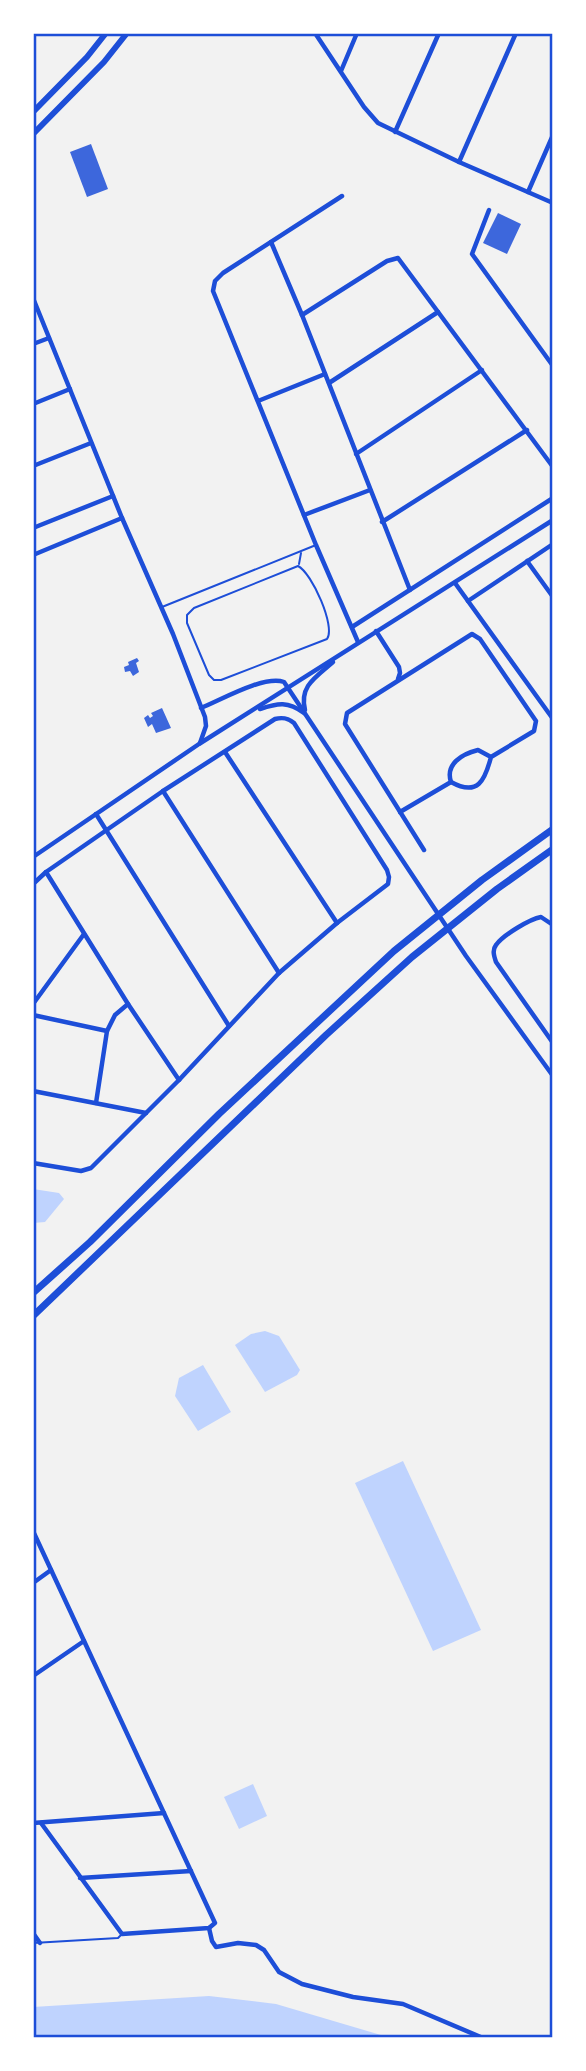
<svg xmlns="http://www.w3.org/2000/svg" width="586" height="2071" font-family="'Sofia Sans Condensed',sans-serif">
<rect width="100%" height="100%" fill="#f2f2f2"/>
<!-- water -->
<g fill="#bfd3fe">
<path d="M33,1189L59,1193L64,1199L45,1222L33,1223Z"/>
<path d="M265,1331L279,1336L300,1370L297,1375L265,1392L235,1345L251,1334Z"/>
<path d="M203,1365L231,1412L198,1431L175,1396L179,1378Z"/>
<path d="M403,1461L481,1630L433,1651L355,1483Z"/>
<path d="M253,1784L267,1816L239,1829L224,1797Z"/>
<path d="M209,1996L276,2004L391,2038H33V2007Z"/>
</g>
<!-- building -->
<g fill="#3d67dc">
<path d="M91,144L108,189L87,197L70,152Z"/>
<path d="M498,213L521,224L507,254L483,243Z"/>
<path d="M137,658L139,661L136,663L139,672L133,676L130,671L125,672L124,667L129,665L128,662Z"/>
<path d="M162,708L171,728L156,733L152,724L148,727L144,718L148,715L150,718L153,716L151,713Z"/>
</g>
<g fill="none" stroke-linecap="round" stroke-linejoin="round">
<!-- service -->
<g stroke="#1d4ed8" stroke-width="2">
<path d="M299,564L301,553"/>
<path d="M298,566C312,573 336,627 327,639L221,680H214L209,675L187,623V615L194,608Z"/>
<path d="M162,607L316,545"/>
<path d="M33,1943L118,1938L122,1934"/>
</g>
<!-- minor -->
<g stroke="#1d4ed8" stroke-width="4.5">
<path d="M315,33L364,107L378,123L459,162L553,203"/>
<path d="M341,71L357,33"/>
<path d="M395,132L439,33"/>
<path d="M459,162L516,33"/>
<path d="M528,192L553,135"/>
<path d="M342,196L223,273L215,281L213,291L316,545L358,642"/>
<path d="M489,210L472,254L553,366"/>
<path d="M271,242L302,315L410,590"/>
<path d="M33,298L122,518"/>
<path d="M302,315L387,261L398,258L553,467"/>
<path d="M33,344L49,338"/>
<path d="M329,383L438,312"/>
<path d="M258,401L325,374"/>
<path d="M33,404L70,389"/>
<path d="M356,454L482,370"/>
<path d="M33,466L91,443"/>
<path d="M304,515L370,490"/>
<path d="M382,522L527,430"/>
<path d="M33,528L113,496"/>
<path d="M33,555L122,518L173,634L205,717L206,726L200,743"/>
<path d="M527,561L553,597"/>
<path d="M455,583L553,719"/>
<path d="M468,601L553,544"/>
<path d="M352,627L553,498"/>
<path d="M376,631L399,667L400,673L398,679"/>
<path d="M201,708C221,700 264,675 284,682L466,956L553,1076"/>
<path d="M260,709C278,703 288,701 304,713"/>
<path d="M305,710C299,686 316,677 333,662"/>
<path d="M225,752L337,923"/>
<path d="M163,791L279,973"/>
<path d="M400,812L451,782"/>
<path d="M96,814L229,1026"/>
<path d="M424,850L345,724L347,713L472,634L480,639L536,721L534,731L491,757C485,780 478,797 451,782C445,764 462,754 478,750L491,757"/>
<path d="M33,857L199,744L553,520"/>
<path d="M46,872L128,1004L179,1080"/>
<path d="M33,884L46,872L163,791L275,719C283,717 288,718 294,723L387,870L389,877L388,884L337,923L279,973L179,1080L91,1168L81,1171L33,1163"/>
<path d="M553,925L541,917C530,919 503,935 496,945C492,950 494,956 496,962L553,1043"/>
<path d="M33,1004L84,934"/>
<path d="M33,1015L107,1031"/>
<path d="M33,1091L146,1113"/>
<path d="M96,1103L107,1031L115,1015L128,1004"/>
<path d="M33,1531L215,1923L209,1928L122,1934L41,1823"/>
<path d="M33,1583L51,1570"/>
<path d="M33,1676L84,1641"/>
<path d="M33,1823L164,1813"/>
<path d="M80,1878L191,1871"/>
<path d="M209,1928L212,1941L216,1947L238,1943L256,1945L264,1950L279,1972L302,1984L353,1997L403,2004L483,2038"/>
<path d="M33,1933L40,1943"/>
</g>
<!-- primary -->
<g stroke="#1d4ed8" stroke-width="6">
<path d="M33,112L87,57L106,33"/>
<path d="M33,134L104,62L127,33"/>
</g>
<!-- motorway -->
<g stroke="#1d4ed8" stroke-width="7">
<path d="M33,1293L90,1242L219,1114L394,951L482,880L553,829"/>
<path d="M33,1316L326,1035L412,957L497,889L553,849"/>
</g>
</g>
<!-- border -->
<rect width="586" height="2071" fill="none" stroke="#ffffff" stroke-width="70"/>
<rect x="35" y="35" width="516" height="2001" fill="none" stroke="#1d4ed8" stroke-width="2.5"/>
</svg>
